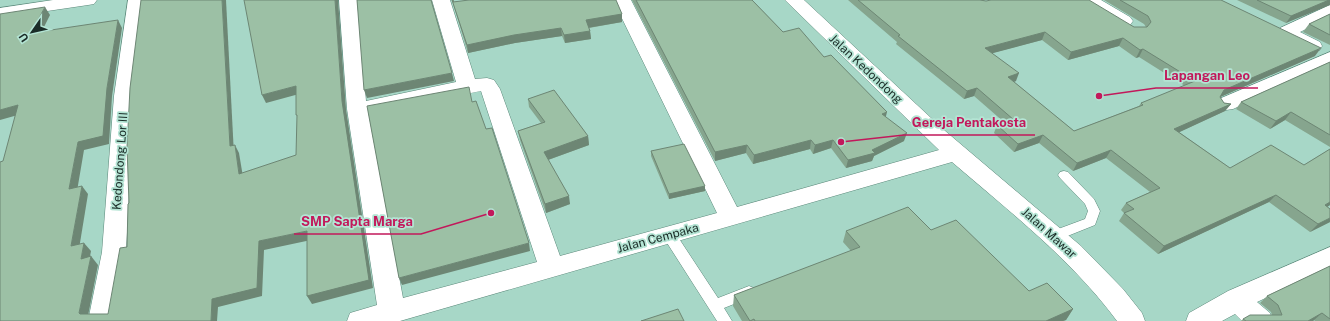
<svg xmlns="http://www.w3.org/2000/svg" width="1330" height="321" font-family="'Public Sans',sans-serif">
<rect width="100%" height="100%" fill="#a7d7c7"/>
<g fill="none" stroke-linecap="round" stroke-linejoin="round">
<defs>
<g id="service">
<path d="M1064,171L1068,172L1094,199L1100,211L1095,225L1055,241L1050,240L1048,236L1050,232L1085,219L1088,211L1085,204L1060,178L1058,175L1060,172Z"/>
<path d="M669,230L674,231L718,298L749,286L754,288L756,292L754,296L724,308L732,321H717L662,235L664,231Z"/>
</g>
<g id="minor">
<path d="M53,0H97L94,4L88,5L0,18V8Z"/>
<path d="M128,0H146L134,96L126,252L114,321H88L102,252L114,96Z"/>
<path d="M339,0H357L366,101L456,82L432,0H450L475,79L487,78L494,80L500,89L560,256L717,213L613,0H631L737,207L939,150L785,0H804L944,130L1081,246L1123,289L1142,313L1145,321H1117C1071,259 1010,212 952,162L400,321H347L350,313L377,305L347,109ZM481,91L537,262L403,298L368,111L372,113Z"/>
<path d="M1080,0H1101L1130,17L1133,21L1130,25L1124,26L1118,25L1083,4Z"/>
<path d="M1330,5V17L1300,32L1320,42L1322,46L1320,50C1306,53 1292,42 1280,36L1277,32L1280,28Z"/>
<path d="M1330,52V65L1233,109L1226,110L1219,109L1216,104L1219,99Z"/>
<path d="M1330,247V268L1257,302L1270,313L1273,321H1242L1235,314L1222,321H1186L1189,313L1228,291Z"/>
</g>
</defs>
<!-- service casing -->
<use href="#service" stroke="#5b887a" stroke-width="1"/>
<!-- minor casing -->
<use href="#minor" stroke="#5b887a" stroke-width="1"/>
<!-- service -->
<use href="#service" fill="#fff" fill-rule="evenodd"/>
<!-- minor -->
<use href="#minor" fill="#fff" fill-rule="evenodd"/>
</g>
<!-- wall -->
<g fill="#86a58e" fill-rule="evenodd">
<path d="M452,0H454V2L622,14V22L589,28L590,31L591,39L565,43L562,36L515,43L468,53Z"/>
<path d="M632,0H752L783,32L824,57L886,117L904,141L874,156L872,161L846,168L831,148L813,154L810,149L753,164L746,153L715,161Z"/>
<path d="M848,0H980L1134,27H1146L1144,24L1104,0H1221L1315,56L1220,97L1224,103L1231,104L1225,111L1179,132L1230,168L1304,165L1330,149V205L1327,207L1330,209V222L1310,232L1269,202L1158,254L1119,221L1124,213L1121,210L1126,203L1150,192L1106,158L1073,171L1039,143L1014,152L994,133L997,125L1005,123L974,96L964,99L896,44L897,42ZM1042,40L1068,60L1119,46L1136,58L1139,57L1185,86L1141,103L1139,106L1074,131L1014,82L1016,81L992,53Z"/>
<path d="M1237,0H1330L1286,23Z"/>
<path d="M1330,14V45L1303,32L1309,24Z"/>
<path d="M1330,62V147L1285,120L1270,129L1236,109L1241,102Z"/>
<path d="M528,99L588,136L589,145L548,160L570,204L546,213L520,140L518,131L541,123L529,107Z"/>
<path d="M651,151L705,191L669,199L651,156Z"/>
<path d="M931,230L1029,291L1073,309L1066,320L1063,321H742L733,306L734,295L851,251L843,242L846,231Z"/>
<path d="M1330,266V321H1315L1314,320L1313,321H1241L1243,319L1272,315L1271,312L1260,303L1267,296Z"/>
</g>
<!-- shaded-wall -->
<g fill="#6d8674">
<path d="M222,0H226L234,155L230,146Z"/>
<path d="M335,0H338L346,109L373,288L312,304L307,296L342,101Z"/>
<path d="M1329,0H1330V5L1286,23L1291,16Z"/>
<path d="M45,7L50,15L37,41L31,33Z"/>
<path d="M622,14V22L587,28L586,20Z"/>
<path d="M118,20L122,28L112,96L109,144L84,150L76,197L69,189L78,142L107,88Z"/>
<path d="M561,28L562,36L515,43L468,53L467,45L514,35Z"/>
<path d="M590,31L591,39L565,43L564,35Z"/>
<path d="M1045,32L1042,40L982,56L985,48Z"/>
<path d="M1123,38L1119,46L1068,60L1071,52Z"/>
<path d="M1321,48L1315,56L1218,98L1224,90Z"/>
<path d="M1143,49L1139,57L1136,58L1140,50Z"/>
<path d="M452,73L454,81L367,98L364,90Z"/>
<path d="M1019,73L1016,81L1005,85L1008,77Z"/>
<path d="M296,86L299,94L266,103L262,95Z"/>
<path d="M977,88L974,96L964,99L967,91Z"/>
<path d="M1231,104L1225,111L1169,137L1174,129Z"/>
<path d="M18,105L25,113L0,120V110Z"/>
<path d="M887,112L885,120L882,114Z"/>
<path d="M1291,112L1285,120L1270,129L1276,121Z"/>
<path d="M907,133L904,141L874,156L872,161L846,168L848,160L872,150Z"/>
<path d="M1043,135L1039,143L1014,152L1018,144Z"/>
<path d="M588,136L589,145L545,161L544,152Z"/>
<path d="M811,140L810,149L753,164L754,155Z"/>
<path d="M833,140L831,148L813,154L815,145Z"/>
<path d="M235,145L239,153L244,183L239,174Z"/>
<path d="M747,145L746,153L715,161V152Z"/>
<path d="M1111,150L1106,158L1073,171L1077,163Z"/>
<path d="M82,186L88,194L78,255L71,246Z"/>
<path d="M705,186V191L669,199V194Z"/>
<path d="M1276,195L1269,202L1158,254L1164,246Z"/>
<path d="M569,196L570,204L546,213L545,204Z"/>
<path d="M1330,202V205L1318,213L1325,205Z"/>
<path d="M1330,218V222L1310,232L1318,224Z"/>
<path d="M307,231L311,240L264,250L262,296L218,307L217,321H211L212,299L259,241Z"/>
<path d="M84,243L91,251L88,267L81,259Z"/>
<path d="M529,243L530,251L402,285L399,278Z"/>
<path d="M91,256L98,265L87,321L79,313Z"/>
<path d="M1073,309L1066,320L1063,321H1046Z"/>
<path d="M1322,313L1313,321H1308Z"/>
</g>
<!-- building -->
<g fill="#9cc0a5" stroke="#6d8674" fill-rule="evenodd">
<path d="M141,0H222L230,146L235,145L239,174L296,155L297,115H296V86L262,95L244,0H335L342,101L369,280L307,296V231L259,241L257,288L212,299L211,321H0V162L3,161L18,105L0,110V14L45,7L31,33L118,20L107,88L103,136L78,142L69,189L82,186L71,246L84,243L81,259L91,256L79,313L80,314H108L120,248L127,247L128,204L129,203L127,147L130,88Z"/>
<path d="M357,0H431L452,73L364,90Z"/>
<path d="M452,0H453V2L469,0H616L622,14L586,20L590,31L564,35L561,28L514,35L467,45Z"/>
<path d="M636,0H752L783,32L799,28L824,57L831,55L887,112L882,114L907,133L872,150L875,153L848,160L833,140L815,145L811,140L754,155L747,145L715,152Z"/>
<path d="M858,0H980L986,1L991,0H1089L1134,27H1147L1151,22L1148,16L1120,0H1221L1321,48L1224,90L1220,97L1224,103L1231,104L1174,129L1230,168L1271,145L1304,165L1330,149V202L1325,205L1330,209V218L1318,224L1276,195L1164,246L1124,213L1134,209L1126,203L1160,188L1111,150L1077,163L1043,135L1018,144L997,125L1014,120L977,88L967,91L898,36L900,35ZM1045,32L1071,52L1123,38L1140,50L1143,49L1195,81L1141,103L1143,105L1074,131L1008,77L1019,73L985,48Z"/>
<path d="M1257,0H1329L1291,16Z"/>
<path d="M1330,14V35L1309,24Z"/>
<path d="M1330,62V135L1291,112L1276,121L1241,102Z"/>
<path d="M469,87L472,102L476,101L486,129L492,128L529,243L399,278L367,106Z"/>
<path d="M554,90L588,136L544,152L569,196L545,204L518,131L545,122L528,99Z"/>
<path d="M684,144L705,186L669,194L651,151Z"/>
<path d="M908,207L931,230L956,220L1029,291L1047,283L1073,309L1046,321H755L754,319L750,321L734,295L860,247L846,231Z"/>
<path d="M1330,266V319L1322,313L1308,321H1246L1243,319L1250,315H1282L1278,305L1267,296Z"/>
<path d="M678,309L684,321H641Z"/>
</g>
<g text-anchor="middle" stroke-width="3.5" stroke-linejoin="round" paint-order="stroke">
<!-- street labels -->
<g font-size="12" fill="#1a2c27" stroke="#b4e4d4">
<text transform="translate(866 69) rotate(43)" y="4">Jalan Kedondong</text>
<text transform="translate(120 161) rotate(-86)" y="4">Kedondong Lor III</text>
<text transform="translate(1049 233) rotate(42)" y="4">Jalan Mawar</text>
<text transform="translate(658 238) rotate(-15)" y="4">Jalan Cempaka</text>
</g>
</g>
<!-- callouts -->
<path fill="none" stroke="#c2185b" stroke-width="1.5" d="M1099 96L1156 88H1258M841 142L904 135H1035M491 213L421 234H294"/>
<g fill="#c2185b" stroke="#b4e4d4" stroke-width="1.5">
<circle cx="1099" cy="96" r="4"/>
<circle cx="841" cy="142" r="4"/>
<circle cx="491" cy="213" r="4"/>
</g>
<g font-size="13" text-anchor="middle" font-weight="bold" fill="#c2185b" stroke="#b4e4d4" stroke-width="3.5" stroke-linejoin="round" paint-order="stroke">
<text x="1207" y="80">Lapangan Leo</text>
<text x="969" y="127">Gereja Pentakosta</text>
<text x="357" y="226">SMP Sapta Marga</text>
</g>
<!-- north arrow -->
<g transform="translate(32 32) rotate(236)" stroke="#b4e4d4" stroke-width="3" paint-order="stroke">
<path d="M0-3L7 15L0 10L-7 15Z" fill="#1a2c27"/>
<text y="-6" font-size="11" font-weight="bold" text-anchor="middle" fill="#1a2c27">U</text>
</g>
</svg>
